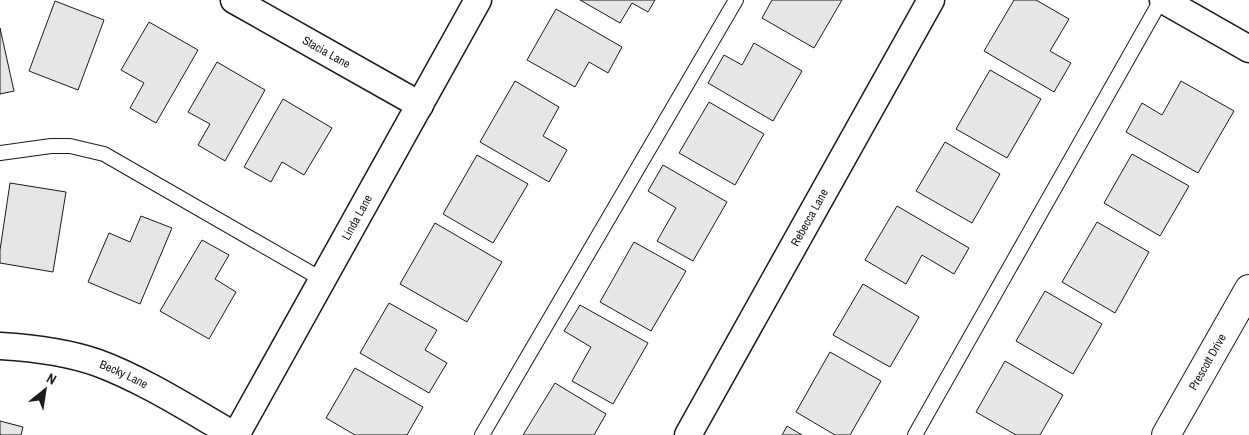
<svg xmlns="http://www.w3.org/2000/svg" width="1249" height="435" font-family="'Archivo Narrow',sans-serif">
<rect width="100%" height="100%" fill="#fff"/>
<!-- building -->
<g fill="#e6e6e6" stroke="#1a1a1a">
<path d="M580,0H655L648,12L632,3L620,23Z"/>
<path d="M772,0H842L814,48L762,18Z"/>
<path d="M1014,0H1036L1069,19L1050,51L1071,63L1054,92L984,51Z"/>
<path d="M55,1L104,20L78,90L29,71Z"/>
<path d="M556,9L622,47L608,73L589,62L575,87L527,60Z"/>
<path d="M149,22L198,50L156,123L130,108L144,83L121,70Z"/>
<path d="M0,28L14,91L0,94Z"/>
<path d="M754,43L802,71L773,121L708,83L724,55L742,65Z"/>
<path d="M217,62L265,90L225,161L198,145L210,124L188,112Z"/>
<path d="M990,70L1041,99L1007,158L956,129Z"/>
<path d="M515,81L559,107L543,136L567,150L549,182L480,142Z"/>
<path d="M1181,81L1234,111L1198,173L1126,132L1142,103L1162,115Z"/>
<path d="M283,99L332,128L304,175L282,162L271,182L244,167Z"/>
<path d="M709,102L764,134L735,185L679,153Z"/>
<path d="M945,142L1000,174L972,223L916,191Z"/>
<path d="M1132,154L1189,186L1160,236L1104,203Z"/>
<path d="M477,155L528,184L493,243L443,214Z"/>
<path d="M663,165L727,202L693,261L657,241L676,208L648,191Z"/>
<path d="M10,183L66,192L53,272L0,263V250Z"/>
<path d="M897,206L969,248L954,274L922,255L906,284L865,260Z"/>
<path d="M141,216L172,228L140,304L88,282L109,233L130,242Z"/>
<path d="M1097,222L1149,252L1115,313L1062,282Z"/>
<path d="M435,223L502,262L467,322L400,284Z"/>
<path d="M202,240L229,255L215,279L236,292L209,339L160,311Z"/>
<path d="M634,242L686,271L651,331L600,302Z"/>
<path d="M863,284L919,317L890,367L833,335Z"/>
<path d="M1045,291L1102,324L1073,374L1016,341Z"/>
<path d="M389,303L437,330L425,350L447,363L429,393L360,353Z"/>
<path d="M580,305L648,343L613,404L572,381L591,347L564,331Z"/>
<path d="M830,352L881,381L850,435H835L796,412Z"/>
<path d="M1005,361L1063,395L1040,435H1016L976,412Z"/>
<path d="M355,368L423,407L407,435H355L326,418Z"/>
<path d="M555,383L606,414L594,435H523Z"/>
<path d="M0,421L23,427L21,435H0Z"/>
<path d="M787,426L802,435H782Z"/>
</g>
<g fill="none" stroke-linecap="round" stroke-linejoin="round">
<defs>
<g id="service">
<path d="M0,153L51,146H70L104,154L323,280"/>
<path d="M482,435L736,0"/>
<path d="M915,435L1161,0"/>
</g>
<g id="minor">
<path id="s1" d="M234,0L420,105"/>
<path d="M1163,0L1249,49"/>
<path id="s2" d="M0,346C33,348 67,352 98,363C144,380 192,411 234,435"/>
<path id="s3" d="M236,435L478,0"/>
<path id="s4" d="M688,435L931,0"/>
</g>
<g id="tertiary">
<path id="s5" d="M1166,435L1249,289"/>
</g>
</defs>
<!-- service casing -->
<use href="#service" stroke="#1a1a1a" stroke-width="16"/>
<!-- minor casing -->
<use href="#minor" stroke="#1a1a1a" stroke-width="29"/>
<!-- tertiary casing -->
<use href="#tertiary" stroke="#1a1a1a" stroke-width="30"/>
<!-- service -->
<use href="#service" stroke="#fff" stroke-width="14"/>
<!-- minor -->
<use href="#minor" stroke="#fff" stroke-width="26"/>
<!-- tertiary -->
<use href="#tertiary" stroke="#fff" stroke-width="28"/>
</g>
<g text-anchor="middle" stroke-width="4" stroke-linejoin="round" paint-order="stroke">
<!-- street labels -->
<g font-size="12" fill="#1a1a1a" stroke="#fff">
<text dy="4" stroke="none"><textPath href="#s1" startOffset="106">Stacia Lane</textPath></text>
<text dy="4" stroke="none"><textPath href="#s3" startOffset="249">Linda Lane</textPath></text>
<text dy="4" stroke="none"><textPath href="#s4" startOffset="249">Rebecca Lane</textPath></text>
<text dy="4" stroke="none"><textPath href="#s5" startOffset="84">Prescott Drive</textPath></text>
<text dy="4" stroke="none"><textPath href="#s2" startOffset="128">Becky Lane</textPath></text>
</g>
</g>
<!-- north arrow -->
<g transform="translate(45 390) rotate(30)" stroke="#ffffff" stroke-width="4" paint-order="stroke">
<path d="M0-4L9 19L0 12L-9 19Z" fill="#1a1a1a"/>
<text y="-8" font-size="14" font-weight="bold" text-anchor="middle" fill="#1a1a1a">N</text>
</g>
</svg>
